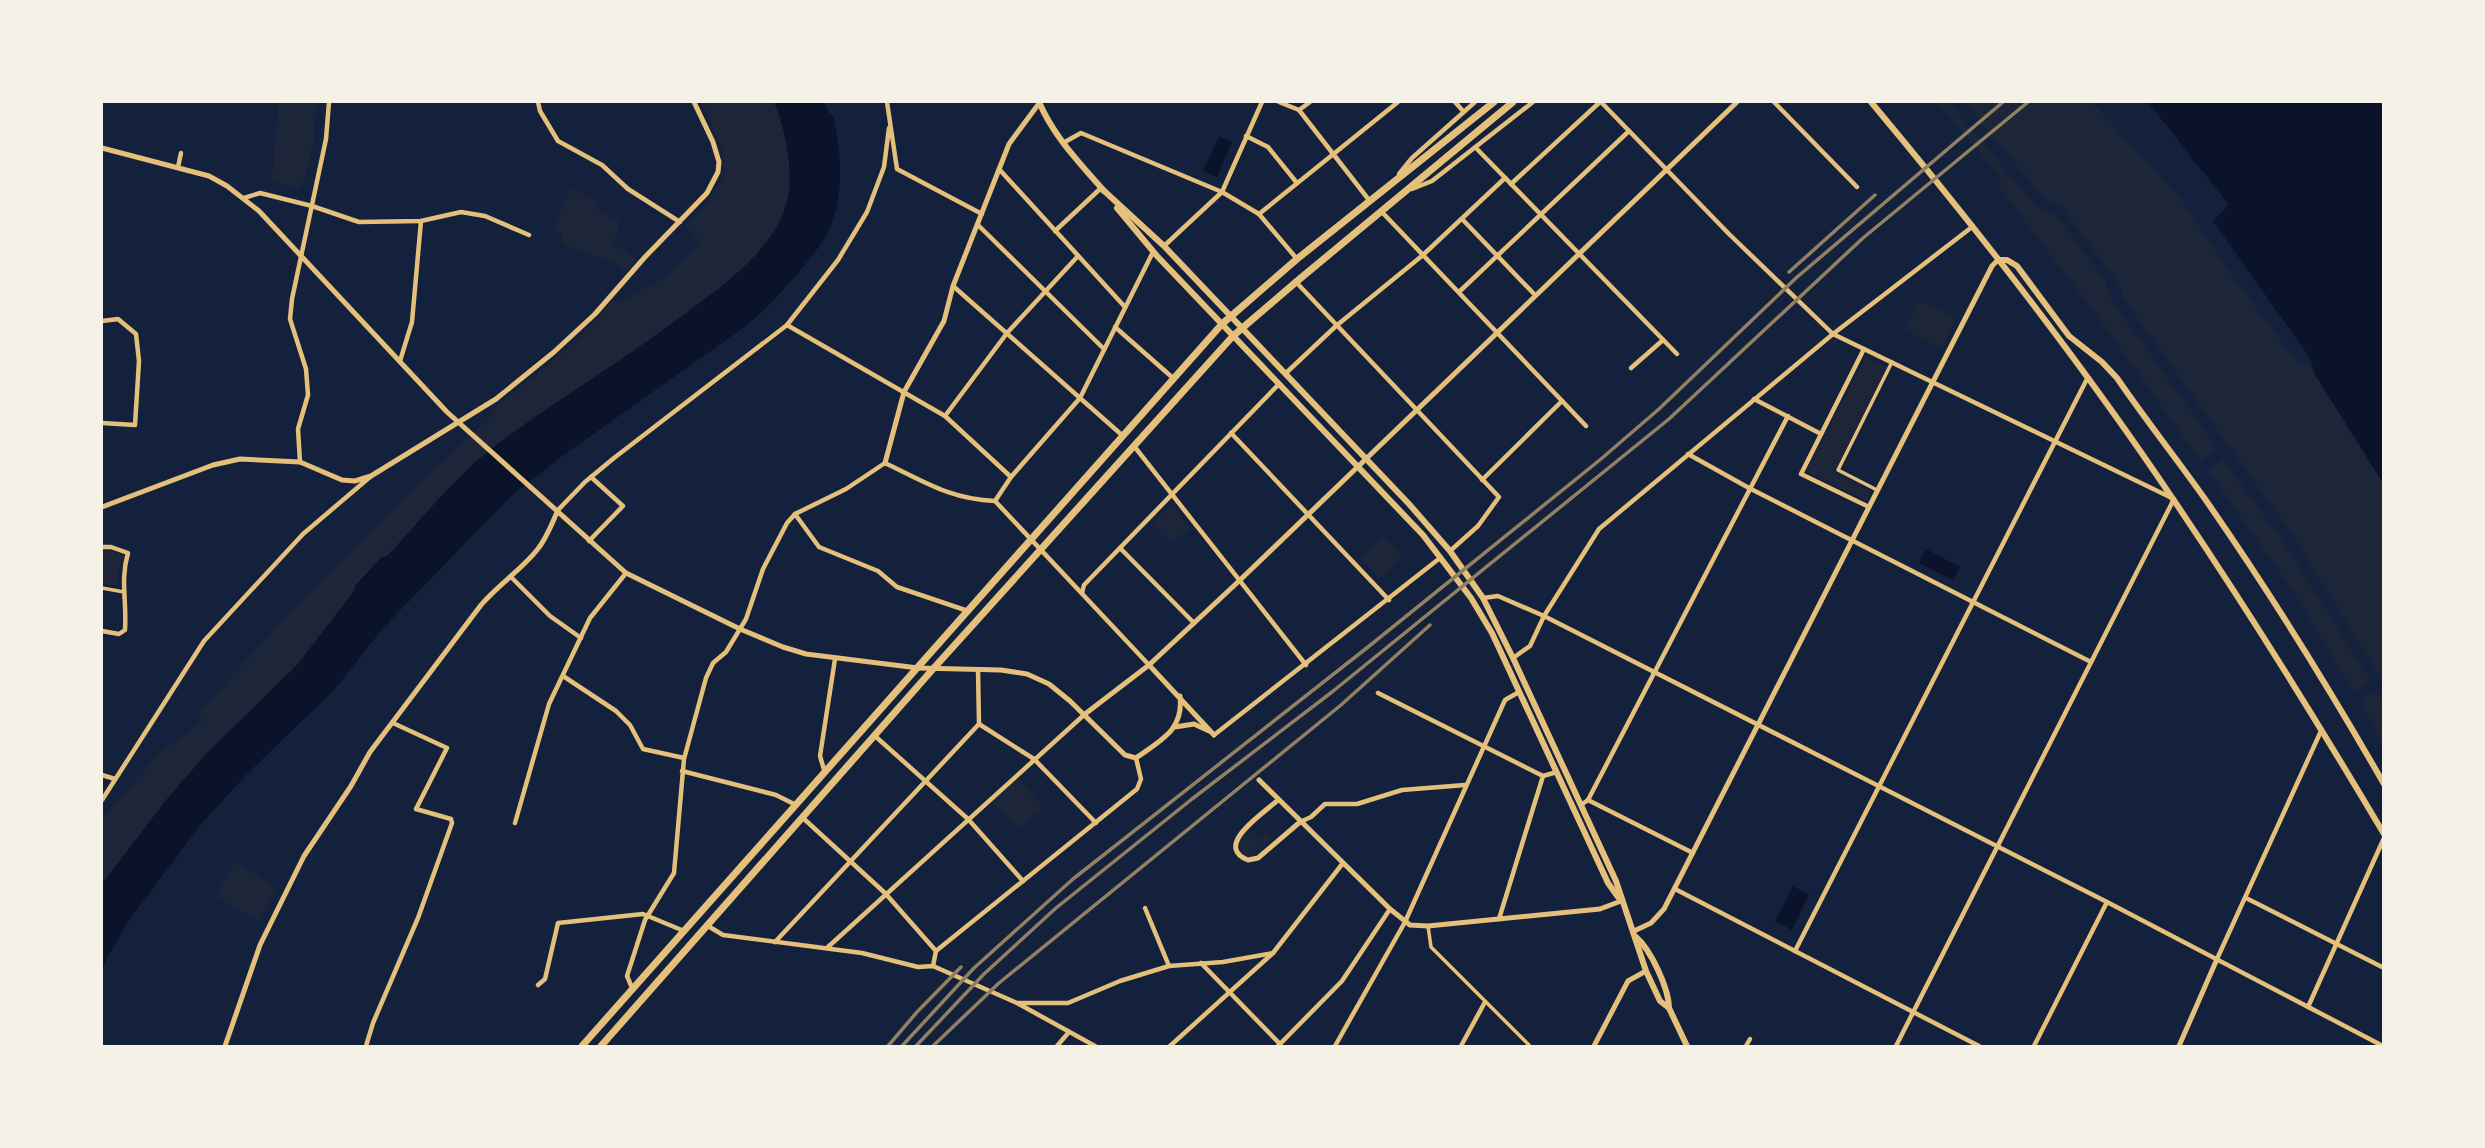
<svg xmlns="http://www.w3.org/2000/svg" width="2485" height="1148" font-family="'Fira Sans',sans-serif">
<rect width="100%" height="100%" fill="#14213d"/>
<!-- green -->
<g fill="#1d2539">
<path d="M278,102H317L313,144L303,184L298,188L272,181Z"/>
<path d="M701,102H774C786,129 795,176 786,205C771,254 717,290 678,319C620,362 557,400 499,443C457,474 423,518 387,557L382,558L355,585L354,591L297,665L102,884V820L162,750L178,741L202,720L197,715C290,609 388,510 492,416L493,410L575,342L613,300L619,302L660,280L701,243L685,225C738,173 731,166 701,102Z"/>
<path d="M1937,102H1949L2036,206L2055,214L2106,282L2109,296L2218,449L2201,462L2105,327L1998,185L2001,178L1998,174Z"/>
<path d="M1964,102H2092L2178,196L2234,278L2299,365L2308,363L2383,483V682L2292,534L2123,298L2119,284L2061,207L2044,198Z"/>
<path d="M572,188L600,203L598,210L620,222L613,243L637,259L626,271L618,264L563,245L562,232L553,230L558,215Z"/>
<path d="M1920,301L1956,318L1941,349L1904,329Z"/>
<path d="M1866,357L1887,367L1834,472L1870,491L1867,501L1806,471Z"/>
<path d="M2223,459L2284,543L2371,681L2354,692L2296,595L2208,471Z"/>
<path d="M1172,504L1190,528L1172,543L1151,524Z"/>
<path d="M1383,537L1403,556L1379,579L1361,559Z"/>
<path d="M108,550L124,555L118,572V586L102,584V551Z"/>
<path d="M2376,690L2383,703V743L2359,700Z"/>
<path d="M1018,777L1044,809L1018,829L991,800Z"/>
<path d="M1251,831L1258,838L1268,831L1270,837L1273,835L1275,837L1250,857L1241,854C1236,842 1242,838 1251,831Z"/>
<path d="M236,861L276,889L260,922L215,897Z"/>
</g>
<!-- water -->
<g fill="#0b132b">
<path d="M774,102H824L829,113L833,115C842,154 846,205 823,241C814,254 803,267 793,279C777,297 762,313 743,328L561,457L511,496L384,627L335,689L246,775L202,823L125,926L102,968V884L166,800L208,752L297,665L354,591L355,586L382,557L387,556C423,518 457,474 499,443C557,400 620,362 678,319C717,290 771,254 786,205C795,176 786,129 774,102Z"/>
<path d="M2148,102H2383V483L2316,376L2310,358L2213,221L2229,205Z"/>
<path d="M1219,136L1232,142L1217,177L1203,171Z"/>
<path d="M1926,549L1960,567L1953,580L1919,563Z"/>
<path d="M1793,886L1809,895L1792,930L1775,921Z"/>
</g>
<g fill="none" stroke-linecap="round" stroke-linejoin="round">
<!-- pedestrian -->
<g stroke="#e5c07b" stroke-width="3.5">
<path d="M1877,490L1838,470L1892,362"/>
<path d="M102,588L124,592"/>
<path d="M1428,926L1431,947L1530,1046"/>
</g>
<!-- minor -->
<g stroke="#e5c07b" stroke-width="4.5">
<path d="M538,102L540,111L558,141L602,165L628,189L680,222"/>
<path d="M887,102L897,169L982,214"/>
<path d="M1279,102L1299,110L1369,200"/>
<path d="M1455,102L1463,111"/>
<path d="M1601,102L1729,234L1833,334L2174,499L1896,1046"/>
<path d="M1774,102L1857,187"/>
<path d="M1299,110L1310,102"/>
<path d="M1246,136L1268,147L1297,183"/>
<path d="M1063,143L1081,133L1222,192L1259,214L1297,259"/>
<path d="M1476,148L1677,354"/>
<path d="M178,167L181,153"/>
<path d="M999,169L1125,307"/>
<path d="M1399,174L1412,158L1475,102"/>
<path d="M1511,184L1600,102"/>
<path d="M1412,189L1432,181L1533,102"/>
<path d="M244,198L260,193L312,206L359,222L421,221L461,212L485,216L529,235"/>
<path d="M1381,211L1586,426"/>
<path d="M1259,214L1398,102"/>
<path d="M1462,219L1535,295"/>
<path d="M978,225L1104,349"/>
<path d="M1055,231L1101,188"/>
<path d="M1164,246L1222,192L1262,102"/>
<path d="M1296,282L1499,497L1478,526L1450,551"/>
<path d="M953,286L1123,436"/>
<path d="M1459,292L1629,131"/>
<path d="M102,321L118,319L136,334L139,361L135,425L102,423"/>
<path d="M787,325L945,416L1011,477"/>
<path d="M1115,327L1173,378"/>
<path d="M1864,349L1801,474L1869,507"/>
<path d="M400,361L412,322L421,221"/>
<path d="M1631,368L1663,340"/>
<path d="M1286,373L1336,326L1423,255L1505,178"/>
<path d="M1754,399L1821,434"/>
<path d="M945,416L1007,333L1078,256"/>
<path d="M1231,433L1389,600"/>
<path d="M1134,446L1306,665"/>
<path d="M1688,454L1749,488L2091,662"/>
<path d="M300,462L298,429L308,395L306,369L290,319L292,299L326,139L329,102"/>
<path d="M1482,480L1562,401"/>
<path d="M995,501L1011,477L1080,398L1153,252"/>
<path d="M558,510L585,482L614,458L787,325L838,260L867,212L884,167L889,128"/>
<path d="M795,514L819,547L878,571L897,587L968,611"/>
<path d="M589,541L623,506L591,477"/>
<path d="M102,547H111L128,553C120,580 127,601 125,630L119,634L102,631"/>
<path d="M1120,548L1194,623"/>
<path d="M511,577L550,616L581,638"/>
<path d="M1082,593L1084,585L1279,384"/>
<path d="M1483,598L1498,596L1544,616L2107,902L2383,1046"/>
<path d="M1513,658L1530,646L1544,616L1599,529L1833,334L1972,227"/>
<path d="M563,676L616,711L630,725L643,749L684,758"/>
<path d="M1378,693L1543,776"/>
<path d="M979,724L1034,759L1096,823"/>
<path d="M1214,735L1440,558"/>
<path d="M875,736L968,819L1023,881"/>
<path d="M682,771L776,795L796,805"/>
<path d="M825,773L820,756L835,659"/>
<path d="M102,775L115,779"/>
<path d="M102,800L204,641L303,534L370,477"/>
<path d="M1588,800L1693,853"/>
<path d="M1581,805L1588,800L1788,416"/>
<path d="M803,818L885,893L936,951"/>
<path d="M1300,822L1311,817L1325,804H1357L1402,790L1465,785"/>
<path d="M515,823L549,704L590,618L626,573"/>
<path d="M1675,889L1979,1046"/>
<path d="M2246,898L2384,968"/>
<path d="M1145,908L1169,966"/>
<path d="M1499,919L1543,776L1557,772"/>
<path d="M708,926L723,935L862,953L918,967L933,966L1017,1003L1095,1046"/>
<path d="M775,942L979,724L978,670"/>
<path d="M828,947L1085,714"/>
<path d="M1795,951L2087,379"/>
<path d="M2217,959L2321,731"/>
<path d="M1201,963L1280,1044"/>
<path d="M933,966L936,951L1137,789L1141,779L1136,758"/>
<path d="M538,985L545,979L558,923L643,914L684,931"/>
<path d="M633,990L627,976L645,920L674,873L684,759L706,678L713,663L726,652L746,619L763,569L787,523L795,514L846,489L885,463C925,482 950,499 995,501L1149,665"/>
<path d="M1018,1003H1068L1120,981L1169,966L1223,962L1273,953L1343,863"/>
<path d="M2308,1007L2384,838"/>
<path d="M366,1046L373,1023L418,918L452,823L451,819L416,809L447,748L393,723"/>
<path d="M1057,1046L1069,1032"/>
<path d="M1170,1046L1273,953"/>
<path d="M1278,1046L1342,981L1390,909"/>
<path d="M1335,1046L1405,922L1505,700L1519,692"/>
<path d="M1461,1046L1485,1002"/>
<path d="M1746,1046L1750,1039"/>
<path d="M2034,1046L2107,902"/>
</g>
<!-- tertiary -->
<g stroke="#e5c07b" stroke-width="5">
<path d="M102,148L209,176L227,186L259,211L447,412L626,573L740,629L783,647L806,654L918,668L1001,670L1027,674L1049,684L1070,701L1125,755L1136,758C1161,740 1184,730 1180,696"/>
<path d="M885,463L904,392L944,321L953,286L1009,144L1040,102"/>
<path d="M102,507L213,465L240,459L300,462L342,480L355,481L371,476L496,399L554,352L595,314L645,257L707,193L718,172L719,162L713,142L694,102"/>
<path d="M1149,665L1214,735"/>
<path d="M1085,714L1149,665L1239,581L1737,102"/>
<path d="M1175,727L1194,724L1209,731"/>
<path d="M1259,780L1390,909L1410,925L1428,926L1600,909L1621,901"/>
<path d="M1278,800C1265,812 1212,846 1248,860L1258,858L1300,822"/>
<path d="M1634,931L1651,923L1664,909L1992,266L1998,260"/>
<path d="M225,1046L260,945L304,856L351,786L370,752L481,605C498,585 521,570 537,550C547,538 552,523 558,510"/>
<path d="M1594,1046L1628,981L1646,971"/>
<path d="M2179,1046L2217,959"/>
</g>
<!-- secondary -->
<g stroke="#e5c07b" stroke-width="6">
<path d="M1039,102C1054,137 1079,162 1104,191"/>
<path d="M1871,102C1978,230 2082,363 2175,502C2248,610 2317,721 2384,834"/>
<path d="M1101,188L1164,246L1409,504L1450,551L1483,598L1513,658L1616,881L1646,971L1660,1001L1669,1008L1687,1046"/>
<path d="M1117,208L1157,256L1423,535L1471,598L1492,633L1608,883L1618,897"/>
<path d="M1998,260H2007L2017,266L2069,336L2102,362L2117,378C2145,419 2176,458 2205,499C2269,591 2328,686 2384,784"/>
<path d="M1636,937C1651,950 1669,989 1669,1008"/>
</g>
<!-- primary -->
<g stroke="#e5c07b" stroke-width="7">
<path d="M582,1046L1222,324L1297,259L1494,102"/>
<path d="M601,1046L933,669L1233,336L1296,282L1513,102"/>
</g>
<!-- rail -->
<g stroke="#918062" stroke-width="3.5">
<path d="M1789,272L1875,195"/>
<path d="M888,1046L917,1012L961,967"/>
<path d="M902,1046L974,968L1073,879L1368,647L1601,459L1659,409L1796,278L2003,102"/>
<path d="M916,1046L984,974L1056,908L1192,799L1332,692L1669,419L1863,238L2028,102"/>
<path d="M933,1046L999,983L1341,705L1430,625"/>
</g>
</g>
<!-- border -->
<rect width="2485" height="1148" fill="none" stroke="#f6f1e7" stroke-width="206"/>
</svg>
